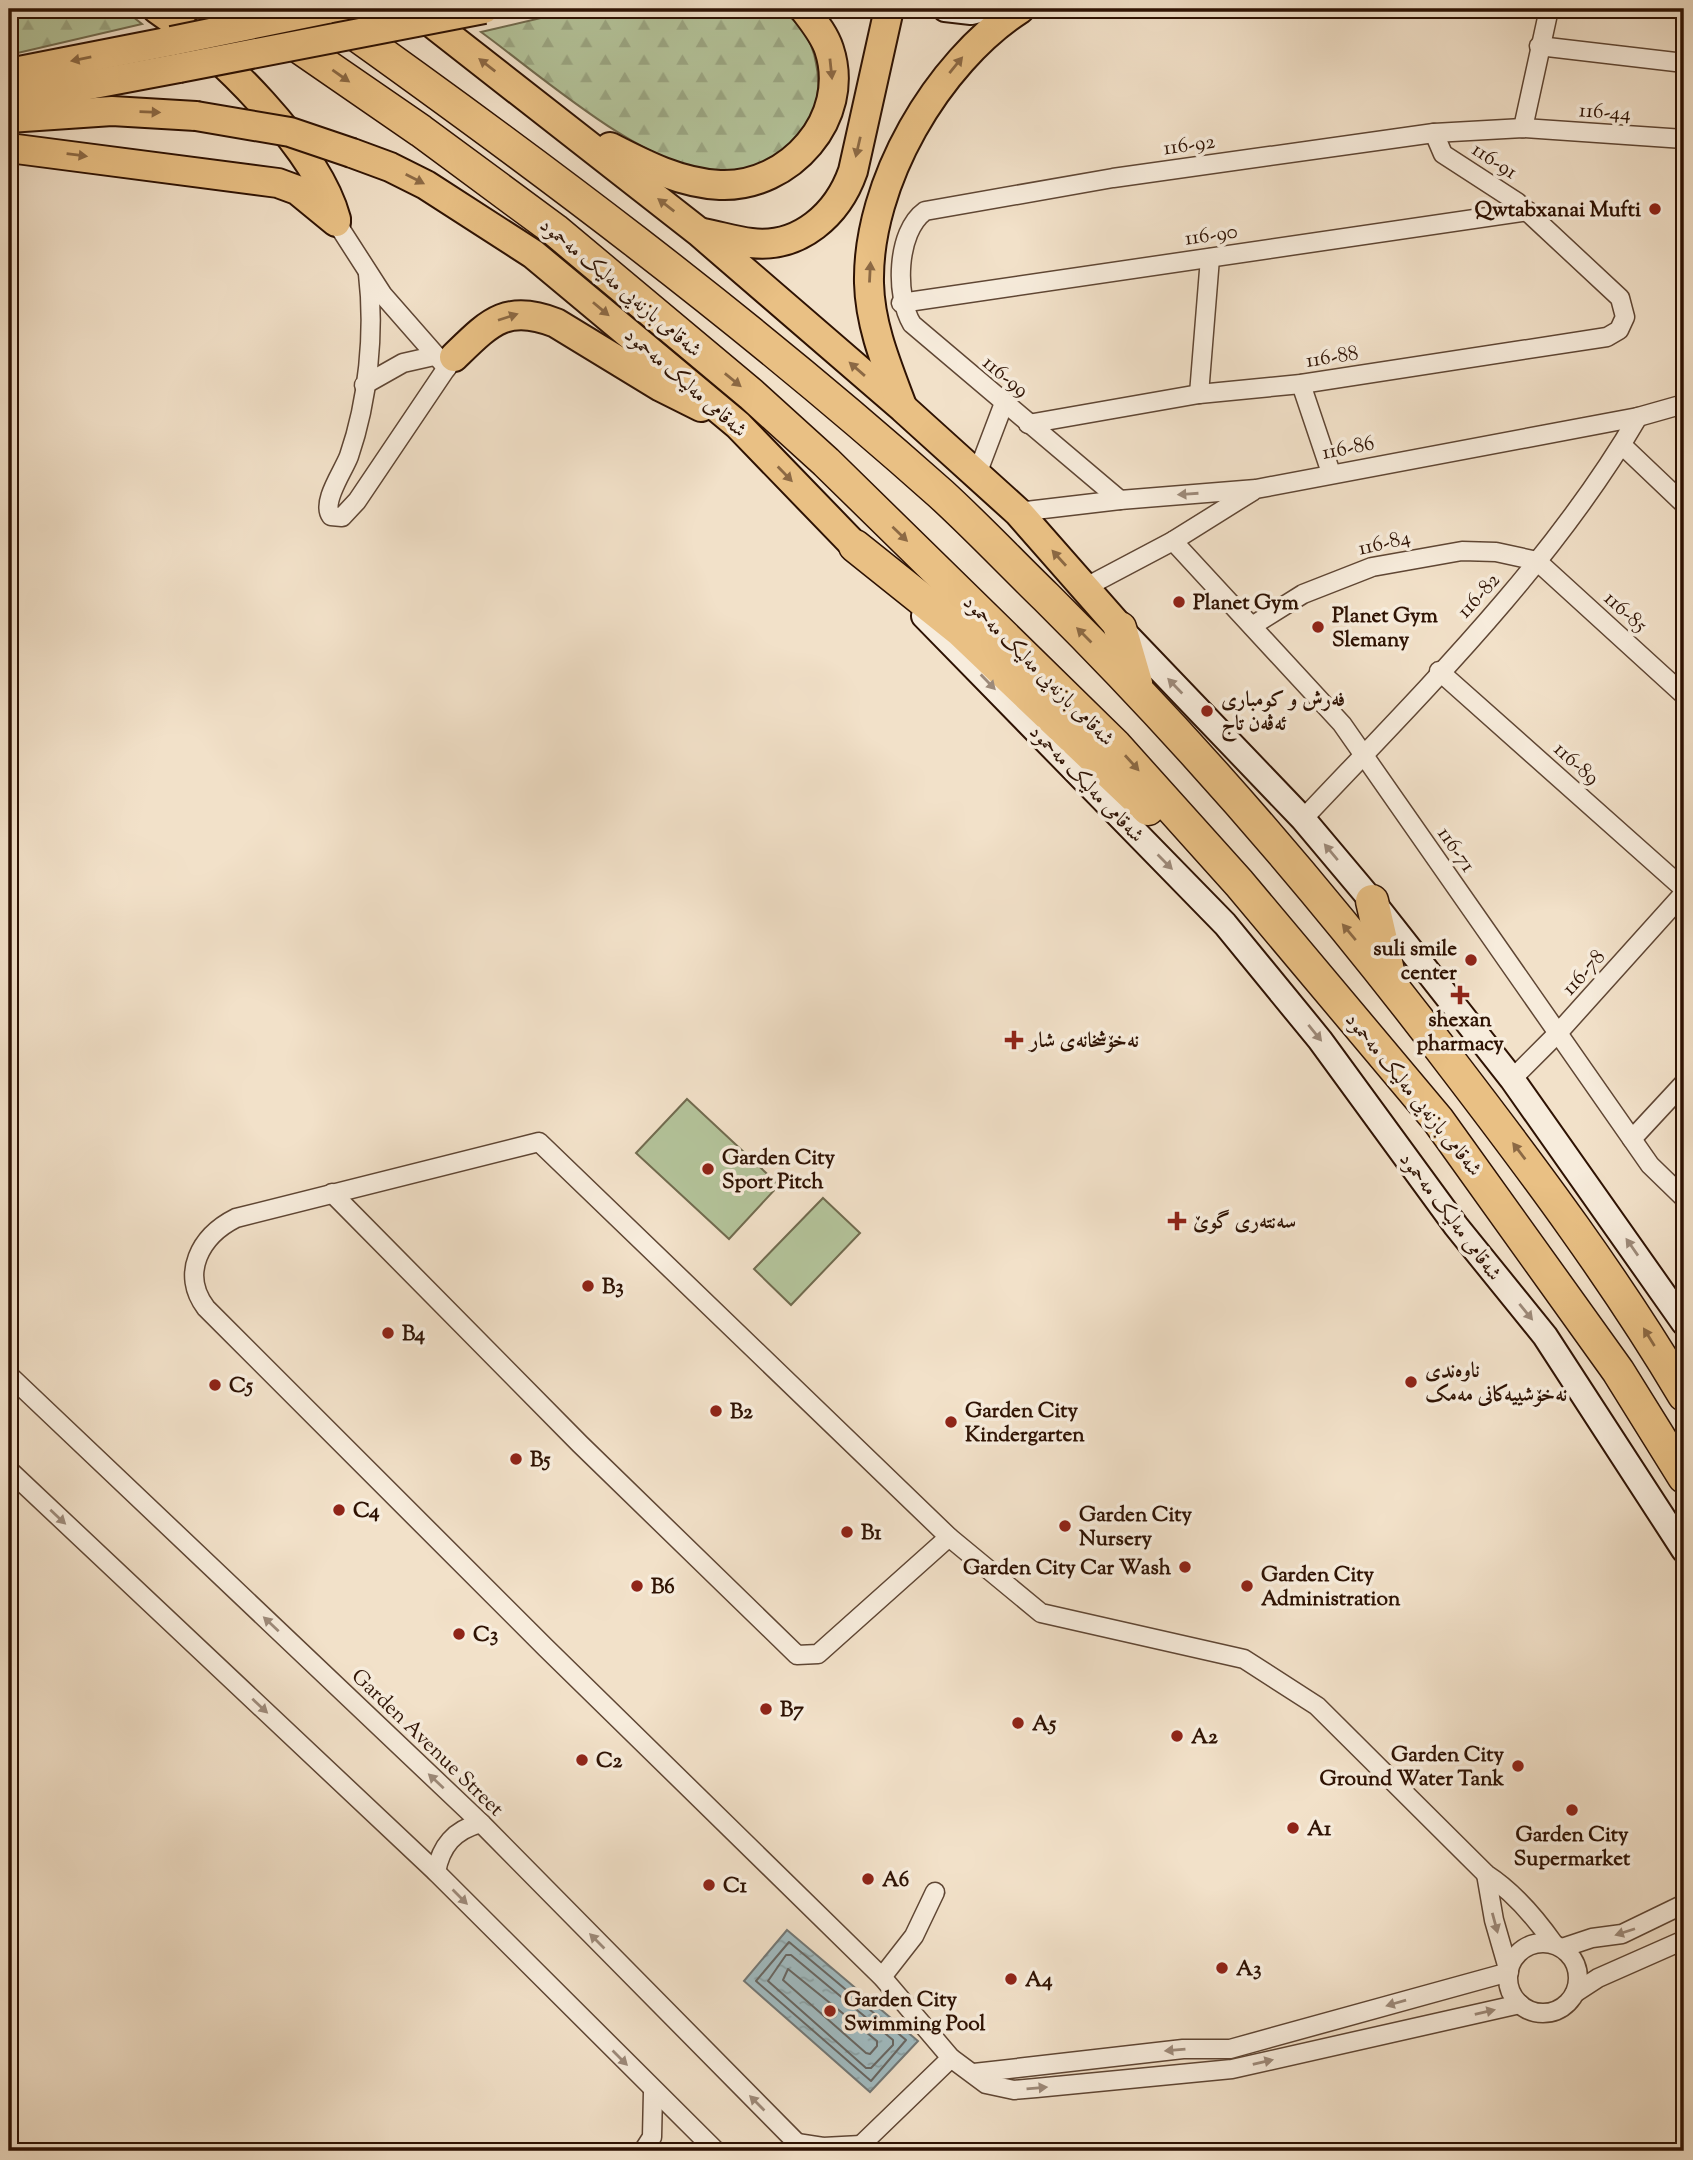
<svg xmlns="http://www.w3.org/2000/svg" width="1693" height="2160" font-family="'Sorts Mill Goudy',Amiri,serif">
<defs>
<pattern id="forest-firs" width="22" height="20" patternUnits="userSpaceOnUse" patternTransform="scale(1.75)"><rect width="22" height="20" fill="#b4c49b"/><path d="M5 1l3.5 6h-7zM16 11l3.5 6h-7z" fill="#9ba784"/></pattern>
<pattern id="water-ripples" width="26" height="14" patternUnits="userSpaceOnUse" patternTransform="scale(1.75)"><rect width="26" height="14" fill="#a0bbc1"/><path d="M2 4q2-2 4 0t4 0M15 11q2-2 4 0t4 0" fill="none" stroke="#8aa0a4"/></pattern>
</defs>
<rect width="100%" height="100%" fill="#f2e1c9"/>
<filter id="stains"><feTurbulence type="fractalNoise" baseFrequency=".00286" numOctaves="4"/><feColorMatrix values="0 0 0 0 .2 0 0 0 0 .09 0 0 0 0 .02 0 0 0 .5 -.17"/></filter>
<radialGradient id="worn" r=".72"><stop offset=".6" stop-color="#630" stop-opacity="0"/><stop offset="1" stop-color="#630" stop-opacity=".3"/></radialGradient>
<!-- forest -->
<g fill="url(#forest-firs)" stroke="#716b4f" stroke-width="2">
<path d="M9,9H123L142,24L9,55Z"/>
<path d="M579,9H778C800,21 812,39 816,63C830,127 776,176 713,171C642,166 539,74 481,32Z"/>
</g>
<!-- pitch -->
<g fill="#b4c49b" stroke="#716b4f" stroke-width="2">
<path d="M687,1099L779,1185L729,1239L636,1153Z"/>
<path d="M823,1198L860,1233L791,1305L754,1269Z"/>
</g>
<!-- water -->
<path fill="url(#water-ripples)" stroke="#727775" stroke-width="2" d="M787,1930L918,2041L870,2092L744,1981Z"/>
<g fill="none" stroke-linecap="round" stroke-linejoin="round">
<!-- shore -->
<g stroke="#676662" stroke-width="2">
<path d="M789,1942L906,2040L871,2081L756,1981Z"/>
<path d="M786,1955H791L893,2040V2045L871,2068H866L768,1981Z"/>
<path d="M788,1969L877,2041V2046L870,2054L866,2053L783,1980Z"/>
</g>
<defs>
<g id="street">
<path d="M1539,46L1684,63"/>
<path d="M1523,128L1549,9"/>
<path d="M336,222L383,295L447,368"/>
<path d="M368,274C375,332 368,401 349,456C343,472 321,502 331,516L342,517L357,501L454,357"/>
<path d="M901,303L1528,211"/>
<path d="M1301,384L1331,473"/>
<path d="M364,385L403,363L434,356"/>
<path d="M1199,394L1210,258"/>
<path d="M1028,424L1199,394L1301,384L1607,337L1619,330L1625,317L1620,298L1517,202L1443,154L1434,133"/>
<path d="M1622,445L1684,504"/>
<path d="M977,474L1004,403"/>
<path d="M1120,500L912,324C895,296 896,232 925,211L1113,178L1434,133L1523,128L1684,139"/>
<path d="M1018,512L1120,500L1256,489L1638,417L1684,404"/>
<path d="M1173,541L1342,724L1650,1165L1684,1198"/>
<path d="M1086,587L1173,541L1253,491"/>
<path d="M1252,626L1303,594L1372,567L1462,551L1496,552L1537,561L1684,695"/>
<path d="M1439,671L1684,889"/>
<path d="M1303,819C1421,694 1551,566 1638,417"/>
<path d="M1512,1079L1558,1033L1684,893"/>
<path d="M1632,1139L1684,1083"/>
<path d="M332,1193L580,1444L797,1655L818,1654L949,1537"/>
<path d="M9,1375L481,1823L805,2151"/>
<path d="M9,1470L436,1872L716,2151"/>
<path d="M436,1872C441,1846 454,1830 481,1823"/>
<circle cx="1543" cy="1978" r="35"/>
<path d="M1562,1948L1592,1938L1622,1934L1684,1904"/>
<path d="M882,1977L914,1936L935,1892"/>
<path d="M1575,1993L1598,1978L1684,1940"/>
<path d="M1520,2004L1232,2069L1036,2088L1014,2090L986,2084L951,2058L882,1977L546,1648L206,1308C180,1274 200,1236 236,1218L539,1142L949,1537L1041,1613L1244,1659L1317,1706L1486,1874C1514,1892 1535,1917 1554,1944"/>
<path d="M974,2073L1183,2049H1230L1509,1972L1494,1920L1486,1874"/>
<path d="M797,2143L823,2147L861,2145"/>
<path d="M643,2151L652,2137L653,2092"/>
<path d="M859,2151L861,2145L951,2058"/>
</g>
<g id="secondary">
<path d="M945,9L971,12L983,9"/>
<path d="M924,616L1225,924L1320,1040L1456,1226L1545,1336L1684,1550"/>
<path d="M1121,629L1303,819L1372,901L1512,1079L1684,1323"/>
</g>
<g id="primary">
<path d="M157,9C217,50 317,148 336,219"/>
<path d="M217,9L263,27"/>
<path d="M414,9L699,232L903,408L1018,512L1120,628"/>
<path d="M9,73L172,41"/>
<path d="M9,100L179,68"/>
<path d="M9,118L112,111L196,116"/>
<path d="M610,147C645,165 680,183 720,185C789,188 852,118 829,49C824,34 813,21 804,9"/>
<path d="M9,148L278,183L297,190L336,222"/>
<path d="M352,153L390,167L426,185L533,254L738,425L855,546"/>
<path d="M703,233C719,236 735,241 751,243C800,249 838,214 853,171L889,9"/>
<path d="M454,357C489,323 506,303 556,323L661,387L701,407"/>
<path d="M902,406C887,366 870,326 869,283C867,183 937,63 1020,9"/>
</g>
<g id="highway">
<path d="M244,9L421,131L555,230L751,394L826,462L1115,745L1239,883L1438,1120L1618,1371L1684,1477"/>
<path d="M320,9C534,161 745,319 941,494C977,527 1011,563 1046,597C1193,743 1328,900 1453,1065C1535,1172 1615,1279 1684,1395"/>
<path d="M855,546L960,630L1148,809"/>
<path d="M1120,628L1136,683"/>
<path d="M1372,901L1389,975"/>
</g>
</defs>
<!-- street casing -->
<use href="#street" stroke="#5f4634" stroke-width="21"/>
<!-- secondary casing -->
<use href="#secondary" stroke="#2e1203" stroke-width="28"/>
<!-- primary casing -->
<use href="#primary" stroke="#2e1203" stroke-width="32"/>
<!-- highway casing -->
<use href="#highway" stroke="#2e1203" stroke-width="35"/>
<!-- street -->
<use href="#street" stroke="#f7ecdc" stroke-width="18"/>
<!-- secondary -->
<use href="#secondary" stroke="#f7ecdc" stroke-width="24"/>
<!-- primary -->
<use href="#primary" stroke="#e9c084" stroke-width="28"/>
<!-- highway -->
<use href="#highway" stroke="#e9c084" stroke-width="32"/>
<defs>
<g id="primary-bridge">
<path d="M172,41L327,9"/>
<path d="M179,68L484,9"/>
<path d="M196,116L290,132L352,153"/>
</g>
</defs>
<!-- primary-bridge casing -->
<use href="#primary-bridge" stroke="#2e1203" stroke-width="32" stroke-linecap="butt"/>
<!-- primary-bridge -->
<use href="#primary-bridge" stroke="#e9c084" stroke-width="28"/>
</g>
<!-- one-way arrows -->
<defs><path id="oneway-solid" d="M-6-.8H1V-3.2L6.5 0L1 3.2V.8H-6Z" transform="scale(1.75)"/></defs>
<g fill="#8c6944">
<use href="#oneway-solid" transform="translate(81 59) rotate(169)"/>
<use href="#oneway-solid" transform="translate(487 65) rotate(-142)"/>
<use href="#oneway-solid" transform="translate(956 65) rotate(-51)"/>
<use href="#oneway-solid" transform="translate(831 69) rotate(84)"/>
<use href="#oneway-solid" transform="translate(341 76) rotate(35)"/>
<use href="#oneway-solid" transform="translate(150 112) rotate(2)"/>
<use href="#oneway-solid" transform="translate(858 147) rotate(103)"/>
<use href="#oneway-solid" transform="translate(77 155) rotate(7)"/>
<use href="#oneway-solid" transform="translate(415 179) rotate(27)"/>
<use href="#oneway-solid" transform="translate(666 205) rotate(-142)"/>
<use href="#oneway-solid" transform="translate(870 272) rotate(-87)"/>
<use href="#oneway-solid" transform="translate(601 309) rotate(40)"/>
<use href="#oneway-solid" transform="translate(508 317) rotate(-18)"/>
<use href="#oneway-solid" transform="translate(857 369) rotate(-139)"/>
<use href="#oneway-solid" transform="translate(733 380) rotate(39)"/>
<use href="#oneway-solid" transform="translate(785 474) rotate(46)"/>
<use href="#oneway-solid" transform="translate(900 534) rotate(44)"/>
<use href="#oneway-solid" transform="translate(1059 558) rotate(-132)"/>
<use href="#oneway-solid" transform="translate(1084 635) rotate(-135)"/>
<use href="#oneway-solid" transform="translate(1132 763) rotate(48)"/>
<use href="#oneway-solid" transform="translate(1349 932) rotate(-130)"/>
<use href="#oneway-solid" transform="translate(1519 1151) rotate(-127)"/>
<use href="#oneway-solid" transform="translate(1649 1337) rotate(-122)"/>
</g>
<g fill="#9d8a7a">
<use href="#oneway-solid" transform="translate(1188 494) rotate(176)"/>
<use href="#oneway-solid" transform="translate(988 682) rotate(46)"/>
<use href="#oneway-solid" transform="translate(1175 686) rotate(-134)"/>
<use href="#oneway-solid" transform="translate(1331 852) rotate(-130)"/>
<use href="#oneway-solid" transform="translate(1165 862) rotate(45)"/>
<use href="#oneway-solid" transform="translate(1315 1033) rotate(51)"/>
<use href="#oneway-solid" transform="translate(1632 1247) rotate(-125)"/>
<use href="#oneway-solid" transform="translate(1526 1312) rotate(51)"/>
<use href="#oneway-solid" transform="translate(58 1517) rotate(43)"/>
<use href="#oneway-solid" transform="translate(271 1624) rotate(-137)"/>
<use href="#oneway-solid" transform="translate(260 1706) rotate(43)"/>
<use href="#oneway-solid" transform="translate(436 1781) rotate(-137)"/>
<use href="#oneway-solid" transform="translate(460 1897) rotate(45)"/>
<use href="#oneway-solid" transform="translate(1495 1923) rotate(75)"/>
<use href="#oneway-solid" transform="translate(1625 1932) rotate(162)"/>
<use href="#oneway-solid" transform="translate(597 1941) rotate(-135)"/>
<use href="#oneway-solid" transform="translate(1396 2003) rotate(164)"/>
<use href="#oneway-solid" transform="translate(1485 2012) rotate(-13)"/>
<use href="#oneway-solid" transform="translate(1175 2050) rotate(175)"/>
<use href="#oneway-solid" transform="translate(620 2058) rotate(45)"/>
<use href="#oneway-solid" transform="translate(1263 2062) rotate(-13)"/>
<use href="#oneway-solid" transform="translate(1037 2088) rotate(-5)"/>
<use href="#oneway-solid" transform="translate(757 2103) rotate(-135)"/>
</g>
<!-- markers -->
<g fill="#8f2418" stroke="#f7ecdc" stroke-width="2.5">
<circle cx="1655" cy="209" r="7"/>
<circle cx="1179" cy="602" r="7"/>
<circle cx="1318" cy="627" r="7"/>
<circle cx="1207" cy="711" r="7"/>
<circle cx="1471" cy="960" r="7"/>
<path d="M1456.5 984.5h7v7h7v7h-7v7h-7v-7h-7v-7h7z"/>
<path d="M1010.5 1029.5h7v7h7v7h-7v7h-7v-7h-7v-7h7z"/>
<circle cx="708" cy="1169" r="7"/>
<path d="M1173.5 1210.5h7v7h7v7h-7v7h-7v-7h-7v-7h7z"/>
<circle cx="588" cy="1286" r="7"/>
<circle cx="388" cy="1333" r="7"/>
<circle cx="1411" cy="1382" r="7"/>
<circle cx="215" cy="1385" r="7"/>
<circle cx="716" cy="1411" r="7"/>
<circle cx="951" cy="1422" r="7"/>
<circle cx="516" cy="1459" r="7"/>
<circle cx="339" cy="1510" r="7"/>
<circle cx="1065" cy="1526" r="7"/>
<circle cx="847" cy="1532" r="7"/>
<circle cx="1185" cy="1567" r="7"/>
<circle cx="637" cy="1586" r="7"/>
<circle cx="1247" cy="1586" r="7"/>
<circle cx="459" cy="1634" r="7"/>
<circle cx="766" cy="1709" r="7"/>
<circle cx="1018" cy="1723" r="7"/>
<circle cx="1177" cy="1736" r="7"/>
<circle cx="582" cy="1760" r="7"/>
<circle cx="1518" cy="1766" r="7"/>
<circle cx="1572" cy="1810" r="7"/>
<circle cx="1293" cy="1828" r="7"/>
<circle cx="868" cy="1879" r="7"/>
<circle cx="709" cy="1885" r="7"/>
<circle cx="1222" cy="1968" r="7"/>
<circle cx="1011" cy="1979" r="7"/>
<circle cx="830" cy="2011" r="7"/>
</g>
<g text-anchor="middle" stroke-width="7" stroke-linejoin="round" paint-order="stroke">
<!-- street labels -->
<g font-size="21" fill="#2e1203" stroke="#f7ecdc">
<text transform="translate(1605 111) rotate(4)" y="7">116-44</text>
<text transform="translate(1189 144) rotate(-8)" y="7">116-92</text>
<text transform="translate(1495 160) rotate(33)" y="7">116-91</text>
<text transform="translate(1211 234) rotate(-8)" y="7">116-90</text>
<text transform="translate(621 287) rotate(40)" y="7">شەقامی بازنەیی مەلیک مەحمود</text>
<text transform="translate(1332 356) rotate(-9)" y="7">116-88</text>
<text transform="translate(1006 376) rotate(40)" y="7">116-99</text>
<text transform="translate(686 382) rotate(41)" y="7">شەقامی مەلیک مەحمود</text>
<text transform="translate(1348 447) rotate(-11)" y="7">116-86</text>
<text transform="translate(1384 542) rotate(-13)" y="7">116-84</text>
<text transform="translate(1478 595) rotate(-48)" y="7">116-82</text>
<text transform="translate(1626 611) rotate(42)" y="7">116-85</text>
<text transform="translate(1039 670) rotate(45)" y="7">شەقامی بازنەیی مەلیک مەحمود</text>
<text transform="translate(1577 763) rotate(42)" y="7">116-89</text>
<text transform="translate(1087 783) rotate(46)" y="7">شەقامی مەلیک مەحمود</text>
<text transform="translate(1457 849) rotate(55)" y="7">116-71</text>
<text transform="translate(1583 972) rotate(-48)" y="7">116-78</text>
<text transform="translate(1414 1094) rotate(51)" y="7">شەقامی بازنەیی مەلیک مەحمود</text>
<text transform="translate(1451 1216) rotate(53)" y="7">شەقامی مەلیک مەحمود</text>
<text transform="translate(428 1742) rotate(44)" y="7">Garden Avenue Street</text>
</g>
<!-- poi labels -->
<g font-size="21" font-weight="bold" fill="#2e1203" stroke="#f7ecdc" text-anchor="start">
<text x="1641" y="216" text-anchor="end">Qwtabxanai Mufti</text>
<text x="1193" y="609">Planet Gym</text>
<text x="1332" y="622">Planet Gym<tspan x="1332" dy="24">Slemany</tspan></text>
<text x="1221" y="706">فەرش و کومباری<tspan x="1221" dy="24">ئەڤەن تاج</tspan></text>
<text x="1457" y="955" text-anchor="end">suli smile<tspan x="1457" dy="24">center</tspan></text>
<text x="1460" y="1026" text-anchor="middle">shexan<tspan x="1460" dy="24">pharmacy</tspan></text>
<text x="1030" y="1047">نەخۆشخانەی شار</text>
<text x="722" y="1164">Garden City<tspan x="722" dy="24">Sport Pitch</tspan></text>
<text x="1193" y="1228">سەنتەری گوێ</text>
<text x="602" y="1293">B3</text>
<text x="402" y="1340">B4</text>
<text x="1425" y="1377">ناوەندی<tspan x="1425" dy="24">نەخۆشییەکانی مەمک</tspan></text>
<text x="229" y="1392">C5</text>
<text x="965" y="1417">Garden City<tspan x="965" dy="24">Kindergarten</tspan></text>
<text x="730" y="1418">B2</text>
<text x="530" y="1466">B5</text>
<text x="353" y="1517">C4</text>
<text x="1079" y="1521">Garden City<tspan x="1079" dy="24">Nursery</tspan></text>
<text x="861" y="1539">B1</text>
<text x="1171" y="1574" text-anchor="end">Garden City Car Wash</text>
<text x="1261" y="1581">Garden City<tspan x="1261" dy="24">Administration</tspan></text>
<text x="651" y="1593">B6</text>
<text x="473" y="1641">C3</text>
<text x="780" y="1716">B7</text>
<text x="1032" y="1730">A5</text>
<text x="1191" y="1743">A2</text>
<text x="1504" y="1761" text-anchor="end">Garden City<tspan x="1504" dy="24">Ground Water Tank</tspan></text>
<text x="596" y="1767">C2</text>
<text x="1307" y="1835">A1</text>
<text x="1572" y="1841" text-anchor="middle">Garden City<tspan x="1572" dy="24">Supermarket</tspan></text>
<text x="882" y="1886">A6</text>
<text x="723" y="1892">C1</text>
<text x="1236" y="1975">A3</text>
<text x="1025" y="1986">A4</text>
<text x="844" y="2006">Garden City<tspan x="844" dy="24">Swimming Pool</tspan></text>
</g>
</g>
<!-- margin -->
<rect width="1693" height="2160" fill="none" stroke="#f2e1c9" stroke-width="35"/>
<rect x="10" y="10" width="1672" height="2139" fill="none" stroke="#2e1203" stroke-width="3.5"/>
<rect x="18" y="18" width="1658" height="2125" fill="none" stroke="#2e1203" stroke-width="2"/>
<rect width="100%" height="100%" filter="url(#stains)"/>
<rect width="100%" height="100%" fill="url(#worn)"/>
</svg>
